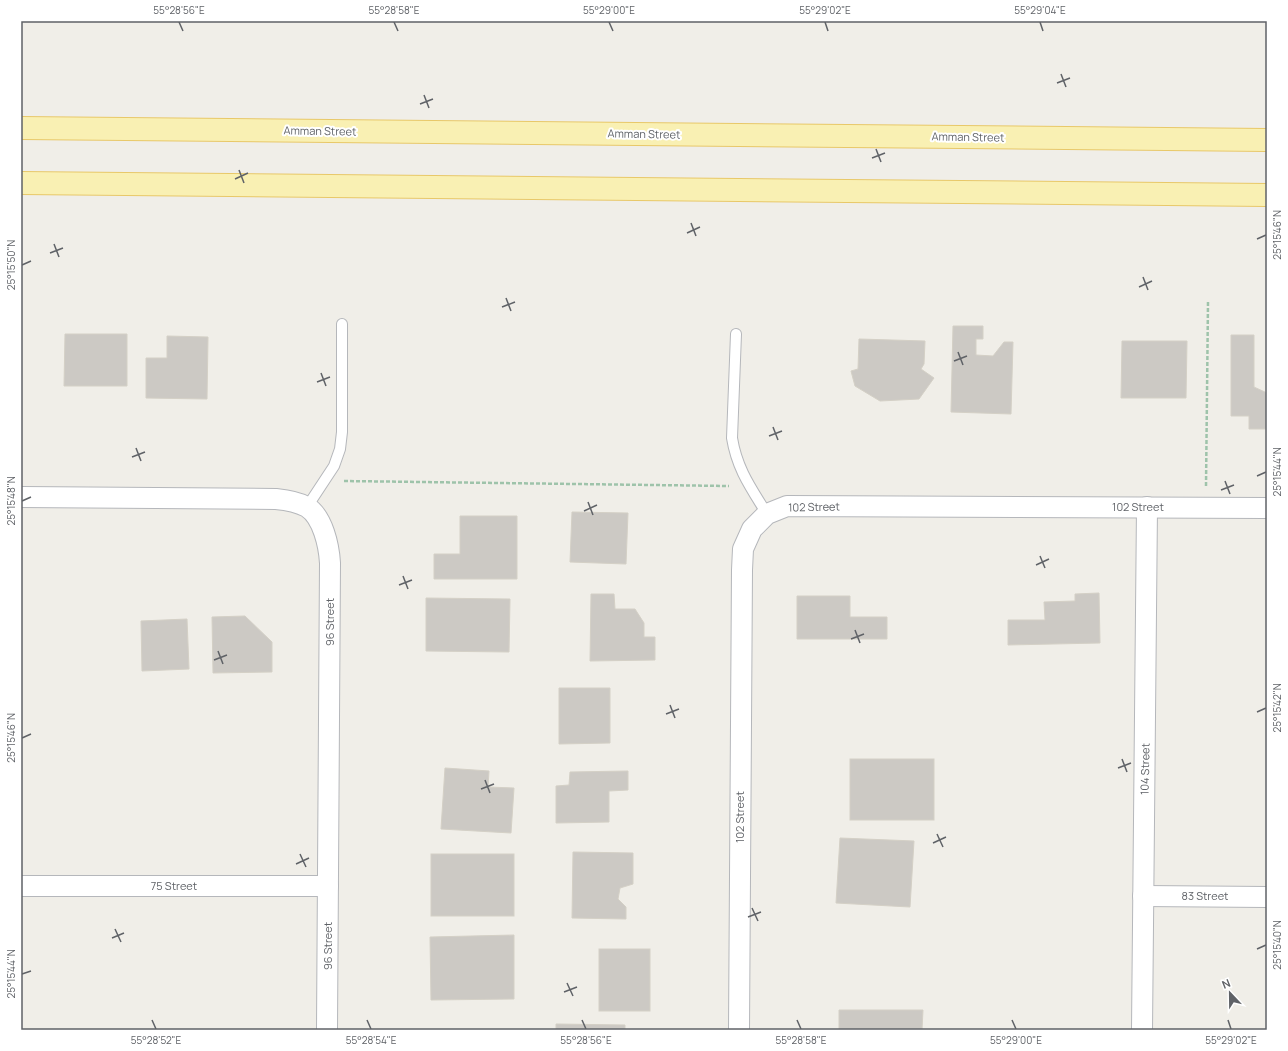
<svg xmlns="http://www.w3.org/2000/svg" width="1288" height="1051" font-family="Manrope,sans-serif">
<rect width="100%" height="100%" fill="#f0eee8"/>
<!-- building -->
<g fill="#ccc9c4" stroke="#d4d0c6">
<path d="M953,326H983V339H976V355L993,356L1004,342H1013L1011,414L951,412Z"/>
<path d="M65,334H127V386H64Z"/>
<path d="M1231,335H1254V387L1267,393V429H1249V416H1231Z"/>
<path d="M167,336L208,337L207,399L146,398V358H167Z"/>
<path d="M859,339L925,341L924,364L921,369L934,378L919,399L880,401L855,386L851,371L858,369Z"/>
<path d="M1122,341H1187L1186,398H1121Z"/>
<path d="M572,512L628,513L626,564L570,562Z"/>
<path d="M460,516H517V579H434V554H460Z"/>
<path d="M1099,593L1100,643L1008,645V620H1045L1044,602L1075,601V594Z"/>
<path d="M591,594H614L615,609H635L644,623V637H655V660L590,661Z"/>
<path d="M797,596H850V617H887V639H797Z"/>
<path d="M426,598L510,599L509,652L426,651Z"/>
<path d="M245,616L272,642V672L213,673L212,617Z"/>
<path d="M187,619L189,669L142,671L141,621Z"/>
<path d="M559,688H610V743L559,744Z"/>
<rect x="850" y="759" width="84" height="61"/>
<path d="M445,768L489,771L488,787L514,788L511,833L441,829Z"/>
<path d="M628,771V790L609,791V822L556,823V786L569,785L570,772Z"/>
<path d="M840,838L914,841L910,907L836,903Z"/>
<path d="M573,852L633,853V884L620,888L618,899L626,907V919L572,918Z"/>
<rect x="431" y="854" width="83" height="62"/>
<path d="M514,935V999L431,1000L430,937Z"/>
<rect x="599" y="949" width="51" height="62"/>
<path d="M839,1010H923L922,1030H839Z"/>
<path d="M556,1024L625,1025V1030H556Z"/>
</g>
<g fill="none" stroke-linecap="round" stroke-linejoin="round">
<defs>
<g id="lane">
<path d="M736,334L732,438C737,469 751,488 767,514"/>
<path d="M307,507L334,466L340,449L342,432V324"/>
</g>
<g id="street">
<path d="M21,497L276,499C286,500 298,502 307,507C323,517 329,546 330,563L327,1030"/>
<path d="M21,886H328"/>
<path d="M1143,896L1267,897"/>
<path d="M739,1030L742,570L743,549L752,529L767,514L787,506L1267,508"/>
<path d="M1142,1030L1147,507"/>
</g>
<g id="primary">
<path d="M21,128L1267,140"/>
<path d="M21,183L1267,195"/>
</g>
</defs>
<!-- lane casing -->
<use href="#lane" stroke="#b5b7bb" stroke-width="12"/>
<!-- street casing -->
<use href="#street" stroke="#b5b7bb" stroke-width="22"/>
<!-- primary casing -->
<use href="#primary" stroke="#e8c869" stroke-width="24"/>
<!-- path -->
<g stroke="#9ec3aa" stroke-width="2.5" stroke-dasharray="4 2" stroke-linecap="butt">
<path d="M344,481L729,486"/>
<path d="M1206,486L1208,302"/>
</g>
<!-- lane -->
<use href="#lane" stroke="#fff" stroke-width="10"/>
<!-- street -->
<use href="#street" stroke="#fff" stroke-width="20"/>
<!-- primary -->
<use href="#primary" stroke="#f9f0b3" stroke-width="22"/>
</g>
<!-- ticks -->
<path fill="none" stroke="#5f6267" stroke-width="1.5" d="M179,22L183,31M394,22L398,31M609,22L613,31M825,22L828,31M1040,22L1043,31M1061,74L1066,87M1057,83L1070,78M424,95L429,108M420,104L433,99M876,149L881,162M872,158L885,153M239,170L244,183M235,179L248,173M691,223L696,236M687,233L700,227M1257,239L1266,235M54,244L59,257M50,253L63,248M22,265L31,261M1143,277L1148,290M1139,287L1152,281M506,298L511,311M502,307L515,302M958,352L963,365M954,361L967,356M321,373L326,386M317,382L330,377M773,427L778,440M769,436L782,431M136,448L141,461M132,457L145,452M1257,476L1266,472M1225,481L1230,494M1221,490L1234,485M22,501L31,497M588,502L593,515M584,511L597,505M1040,556L1045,568M1036,565L1049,559M403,576L408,589M399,585L412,580M855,630L860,643M851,639L864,634M218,651L223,664M214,660L227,655M670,705L675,718M1257,712L1266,708M666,714L679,709M22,738L31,734M1122,759L1127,772M1118,768L1131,763M485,780L490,793M481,789L494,784M937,834L943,847M933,843L946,837M300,854L306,867M296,864L309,858M752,908L758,921M748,917L761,912M115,929L121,942M112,938L124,933M1257,949L1266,945M22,974L31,971M567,983L573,996M564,992L577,987M152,1020L156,1029M367,1020L371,1029M582,1020L586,1029M797,1020L801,1029M1012,1020L1016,1029M1228,1020L1231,1029"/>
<g text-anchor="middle" stroke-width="4" stroke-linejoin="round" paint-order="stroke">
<!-- street labels -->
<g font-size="11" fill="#5f6267" stroke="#fff">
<text transform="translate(320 131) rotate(1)" y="4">Amman Street</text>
<text transform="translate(644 134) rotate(1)" y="4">Amman Street</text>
<text transform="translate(968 137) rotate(1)" y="4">Amman Street</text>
<text transform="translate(814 507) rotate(-1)" y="4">102 Street</text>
<text x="1138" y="511">102 Street</text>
<text transform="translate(330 622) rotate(-90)" y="4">96 Street</text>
<text transform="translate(1145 769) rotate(-89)" y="4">104 Street</text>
<text transform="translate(740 817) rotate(-90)" y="4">102 Street</text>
<text x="174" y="890">75 Street</text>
<text x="1205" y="900">83 Street</text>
<text transform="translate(328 946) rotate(-90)" y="4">96 Street</text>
</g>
</g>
<!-- border -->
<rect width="1288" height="1051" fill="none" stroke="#ffffff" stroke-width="44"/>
<!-- north arrow -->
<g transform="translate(1230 993) rotate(338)" stroke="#ffffff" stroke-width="3" paint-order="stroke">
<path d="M0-3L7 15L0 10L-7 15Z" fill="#5f6267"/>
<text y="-6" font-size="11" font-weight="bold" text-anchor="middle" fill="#5f6267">N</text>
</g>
<rect x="22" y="22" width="1244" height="1007" fill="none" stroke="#5f6267" stroke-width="1.5"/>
<g font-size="10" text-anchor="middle" fill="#5f6267">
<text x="179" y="14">55°28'56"E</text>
<text x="394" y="14">55°28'58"E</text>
<text x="609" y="14">55°29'00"E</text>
<text x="825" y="14">55°29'02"E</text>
<text x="1040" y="14">55°29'04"E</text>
<text transform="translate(1277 235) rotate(-90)" y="4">25°15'46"N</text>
<text transform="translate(11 265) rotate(-90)" y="4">25°15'50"N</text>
<text transform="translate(1277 472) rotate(-90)" y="4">25°15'44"N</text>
<text transform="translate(11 501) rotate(-90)" y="4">25°15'48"N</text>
<text transform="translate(1277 708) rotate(-90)" y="4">25°15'42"N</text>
<text transform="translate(11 738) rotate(-90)" y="4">25°15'46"N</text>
<text transform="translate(1277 945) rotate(-90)" y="4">25°15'40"N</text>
<text transform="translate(11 974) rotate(-90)" y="4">25°15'44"N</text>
<text x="156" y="1044">55°28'52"E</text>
<text x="371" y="1044">55°28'54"E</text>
<text x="586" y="1044">55°28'56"E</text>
<text x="801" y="1044">55°28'58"E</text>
<text x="1016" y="1044">55°29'00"E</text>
<text x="1231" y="1044">55°29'02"E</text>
</g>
</svg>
